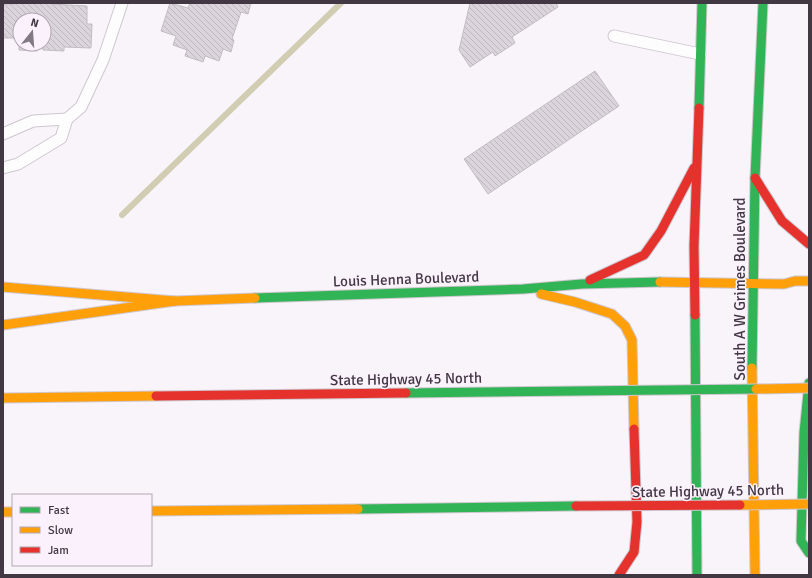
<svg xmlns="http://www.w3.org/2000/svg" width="812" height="578" font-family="Signika,sans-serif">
<defs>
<pattern id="building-back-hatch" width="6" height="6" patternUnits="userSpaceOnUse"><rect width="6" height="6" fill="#dbd4dc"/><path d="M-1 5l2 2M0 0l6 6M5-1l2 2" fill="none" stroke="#bdb7be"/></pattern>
</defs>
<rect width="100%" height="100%" fill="#f9f4f9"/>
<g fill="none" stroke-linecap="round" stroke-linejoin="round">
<!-- stream -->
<path stroke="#d0cdb2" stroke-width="6" d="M122,215L341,3"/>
</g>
<!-- building -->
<g fill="url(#building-back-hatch)" stroke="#c3bcc4" fill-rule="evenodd">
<path d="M17,3H51V4L87,6V24H92L91,48L64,47V51L43,50V48L37,47V51L19,50V38H3V4H17ZM20,20H44V44H20Z"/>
<path d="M170,3L188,8L190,3H251L248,14L241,12L232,39L234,40L231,52L223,49L219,61L205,56L203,62L185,56L187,50L173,45L176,36L161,31Z"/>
<path d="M470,3H556L558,7L512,37L515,43L495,56L493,52L470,67L459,50Z"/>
<path d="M595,71L619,106L488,194L464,159Z"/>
</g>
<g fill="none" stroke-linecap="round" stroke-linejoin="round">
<defs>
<g id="lane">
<path d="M614,36L700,54"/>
<path d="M3,134L33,121L67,119"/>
<path d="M3,168L18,164L61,138L67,119L81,107L103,60L122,3"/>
</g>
<g id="fast">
<path d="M699,108L702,3"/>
<path d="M255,298L523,289L582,284L660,282"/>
<path d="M695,315L697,575"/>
<path d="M752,368L755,178L763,3"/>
<path d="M809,383L804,433L801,541L809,553"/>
</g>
<g id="slow">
<path d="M660,282L784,284L795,281H809"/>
<path d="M3,287L175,301L255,298"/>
<path d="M541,294L575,302L612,314L625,326L632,340L634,429"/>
<path d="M3,325L175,301"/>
<path d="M752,368L755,575"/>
<path d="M3,512H13"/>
</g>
<g id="jam">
<path d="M755,178L782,221L809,244"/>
<path d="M590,280L644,255L661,231L694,168"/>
<path d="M695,315L694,246L699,108"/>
<path d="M619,575L634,552L637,522L634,429"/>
</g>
</defs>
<!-- lane casing -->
<use href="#lane" stroke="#cec7cf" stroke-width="13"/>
<!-- fast casing -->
<use href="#fast" stroke="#cec7cf" stroke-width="11"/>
<!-- slow casing -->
<use href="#slow" stroke="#cec7cf" stroke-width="11"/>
<!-- jam casing -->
<use href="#jam" stroke="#cec7cf" stroke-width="11"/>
<!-- lane -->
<use href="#lane" stroke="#fefdfe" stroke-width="11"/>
<!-- fast -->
<use href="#fast" stroke="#30b455" stroke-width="9"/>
<!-- slow -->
<use href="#slow" stroke="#ff9f0a" stroke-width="9"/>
<!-- jam -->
<use href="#jam" stroke="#e5322d" stroke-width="9"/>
<defs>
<g id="fast-bridge">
<path d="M406,393L756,389"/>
<path d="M358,509L576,506"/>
</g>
<g id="slow-bridge">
<path d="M756,389L809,388"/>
<path d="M3,398L156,396"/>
<path d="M740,505L809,504"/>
<path d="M151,511L358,509"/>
</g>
<g id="jam-bridge">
<path d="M156,396L406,393"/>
<path d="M576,506L740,505"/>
</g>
</defs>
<!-- fast-bridge casing -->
<use href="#fast-bridge" stroke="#cec7cf" stroke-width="11" stroke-linecap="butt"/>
<!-- slow-bridge casing -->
<use href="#slow-bridge" stroke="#cec7cf" stroke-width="11" stroke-linecap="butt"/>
<!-- jam-bridge casing -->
<use href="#jam-bridge" stroke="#cec7cf" stroke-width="11" stroke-linecap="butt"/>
<!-- fast-bridge -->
<use href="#fast-bridge" stroke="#30b455" stroke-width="9"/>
<!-- slow-bridge -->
<use href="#slow-bridge" stroke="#ff9f0a" stroke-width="9"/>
<!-- jam-bridge -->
<use href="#jam-bridge" stroke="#e5322d" stroke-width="9"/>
</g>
<g text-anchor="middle" stroke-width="3" stroke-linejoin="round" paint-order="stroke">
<!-- street labels -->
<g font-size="15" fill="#413843" stroke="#fbf1fc">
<text transform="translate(406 279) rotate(-2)" y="5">Louis Henna Boulevard</text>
<text transform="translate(740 289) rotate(-90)" y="5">South A W Grimes Boulevard</text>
<text transform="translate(406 379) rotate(-1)" y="5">State Highway 45 North</text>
<text transform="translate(708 491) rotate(-1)" y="5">State Highway 45 North</text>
</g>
</g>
<!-- border -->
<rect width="812" height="578" fill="none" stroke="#413843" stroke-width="8"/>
<!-- legend -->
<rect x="12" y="494" width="140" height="72" fill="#fbf1fc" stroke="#b1a7b2"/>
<rect x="20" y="507" width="20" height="6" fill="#30b455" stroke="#b1a7b2"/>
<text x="48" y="514" font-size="12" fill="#413843">Fast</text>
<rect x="20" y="527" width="20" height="6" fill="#ff9f0a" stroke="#b1a7b2"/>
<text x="48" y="534" font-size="12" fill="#413843">Slow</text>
<rect x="20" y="547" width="20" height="6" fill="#e5322d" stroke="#b1a7b2"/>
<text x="48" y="554" font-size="12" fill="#413843">Jam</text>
<!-- north arrow -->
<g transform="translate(32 32) rotate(17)"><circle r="19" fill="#fbf1fc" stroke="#b1a7b2"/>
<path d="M0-3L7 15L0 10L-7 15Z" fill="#817a83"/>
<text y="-6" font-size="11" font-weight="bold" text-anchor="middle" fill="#413843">N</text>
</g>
</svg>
